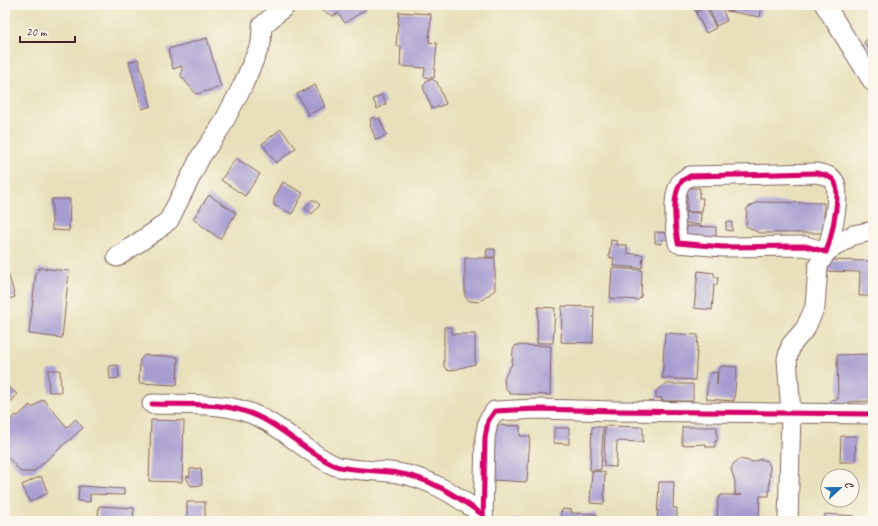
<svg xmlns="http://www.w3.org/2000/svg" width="878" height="526" font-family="Caveat,sans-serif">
<rect width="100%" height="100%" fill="#fbf7ec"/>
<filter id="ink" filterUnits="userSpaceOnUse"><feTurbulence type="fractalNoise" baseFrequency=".025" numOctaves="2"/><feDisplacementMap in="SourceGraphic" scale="8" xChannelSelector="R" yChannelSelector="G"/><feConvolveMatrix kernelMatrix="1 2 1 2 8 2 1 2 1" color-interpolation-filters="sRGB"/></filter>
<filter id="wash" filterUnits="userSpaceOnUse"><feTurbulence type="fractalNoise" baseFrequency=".012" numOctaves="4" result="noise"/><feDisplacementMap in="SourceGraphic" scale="16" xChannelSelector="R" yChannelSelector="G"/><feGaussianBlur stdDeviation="0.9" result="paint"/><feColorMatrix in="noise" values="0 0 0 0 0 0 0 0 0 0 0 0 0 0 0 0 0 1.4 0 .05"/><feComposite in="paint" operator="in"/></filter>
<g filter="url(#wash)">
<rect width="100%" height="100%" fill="#e8e0ba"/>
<g id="blocks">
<!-- building -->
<g fill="#a79cd0">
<path d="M322,5H363L366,9L345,23L338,13L333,16L323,11Z"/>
<path d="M692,5H703L704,6L695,11Z"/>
<path d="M710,5H721L727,21L716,26L708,6Z"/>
<path d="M724,5H762L760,17L727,11L724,9Z"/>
<path d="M706,7L716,28L706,33L696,12Z"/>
<path d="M399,12L431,14L429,42L437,43L434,78L424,77L425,68L400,66L401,46H396Z"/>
<path d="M873,35V55L864,42Z"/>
<path d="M207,38L221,87L196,94L181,76L182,66L173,69L168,49Z"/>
<path d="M138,59L151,106L142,109L129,62Z"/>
<path d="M432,79L437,82L446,104L432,109L423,87L427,80Z"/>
<path d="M315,85L325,106L308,115L297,94Z"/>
<path d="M382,95L386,104L377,109L373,99Z"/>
<path d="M374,117L375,120L379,118L387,135L376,140L370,125L371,124L370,119Z"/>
<path d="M281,129L296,148L276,163L262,144Z"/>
<path d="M236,158L260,174L245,196L221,180Z"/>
<path d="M283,182L303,193L292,214L274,205V199Z"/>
<path d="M687,188H700L699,198H703L702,212H687Z"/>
<path d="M209,195L236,213L220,239L193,219Z"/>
<path d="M52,199H70L69,231L52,230Z"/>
<path d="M313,199L320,205L312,214L305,208Z"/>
<path d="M758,202L824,203V233H759L746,226L747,208Z"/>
<path d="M685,212L701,213L700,225L685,223Z"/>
<path d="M726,222H732V231L726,230Z"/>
<path d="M686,226L716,227V239L686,238Z"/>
<path d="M655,232L670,233V239H662L661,244L655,243Z"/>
<path d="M611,240L617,241V245H627V253L643,255L642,268L613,266L614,258L609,257Z"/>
<path d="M487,249H495V257H486Z"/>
<path d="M465,258H495V290L479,302L470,301L465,297Z"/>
<path d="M827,260L873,261V296H859L860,272L826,271Z"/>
<path d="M40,268L69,271L62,338L29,334L36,272Z"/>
<path d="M612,268L642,270L641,297L638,300L610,298Z"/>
<path d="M7,270L15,297L5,300V271Z"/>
<path d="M698,271L714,273V277H718L717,285H714L712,310L694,308Z"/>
<path d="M562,306L594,307L593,343L561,342Z"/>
<path d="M538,307L555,308L553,343H537Z"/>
<path d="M444,327H452V334H475V364L449,371L444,367Z"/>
<rect x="871" y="327" width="2" height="20"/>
<path d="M665,333L698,335L695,380L662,378Z"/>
<path d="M516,345L551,346L550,395L510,394L505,387L504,378L512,364L513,350Z"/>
<path d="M871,354L873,401L849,402V405H831V400L838,399L837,355Z"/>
<path d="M144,355L178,357L177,385L139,383L140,360Z"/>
<path d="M118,365L119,378L110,379L109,366Z"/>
<path d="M722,366L737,367L734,401L707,399L706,395L710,373L717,372V385L718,370Z"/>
<path d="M48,370H60L61,392H49Z"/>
<path d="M666,384H693V401H662V398H656V391Z"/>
<path d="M5,385L17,394L12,401L5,399Z"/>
<path d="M43,399L67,427L76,419L83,428L33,472H21L5,454V424L16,415L18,416L30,405L32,408Z"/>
<path d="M151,420L184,421L182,482L149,481Z"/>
<path d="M495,425L520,426V436H530L527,482L492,480Z"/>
<path d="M605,426L643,427V442L617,441L616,467L604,466Z"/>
<path d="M592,427H603L601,470H590Z"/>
<path d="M682,427H717V441H715V447H706V444L682,445Z"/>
<path d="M554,428H569V444L554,443Z"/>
<path d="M841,436H856L855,462H840Z"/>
<path d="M740,459L753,462L761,459L767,461L770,466L769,496H760L759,519H756V521H717L718,499L721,495H742H735V482L731,469L734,463Z"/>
<path d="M201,468L202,485L191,486L186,477L190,476V469Z"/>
<path d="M592,471L605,472L604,504L590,503Z"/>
<path d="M41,476L48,493L30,502L22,485Z"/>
<path d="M659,482H674L673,508H677V519L697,521H657Z"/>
<path d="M79,486L124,489V495L90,494V502L78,501Z"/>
<rect x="187" y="502" width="18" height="19"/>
<path d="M99,506L134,508L133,521H98Z"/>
<path d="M563,509L572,510L571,513L597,514L596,521H560L561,512Z"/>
<path d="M825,514L855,516L854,521H825Z"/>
<path d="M523,518L524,521H508V520Z"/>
</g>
</g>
</g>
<g filter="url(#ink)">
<use href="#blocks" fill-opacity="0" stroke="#81635d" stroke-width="1"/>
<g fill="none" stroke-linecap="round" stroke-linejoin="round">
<defs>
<g id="minor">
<path d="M825,5L873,82"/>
<path d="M817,173C823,175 830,175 834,181C842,192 831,239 826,252L805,246L723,247L678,243C675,228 671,194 682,181C684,179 688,178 690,176Z"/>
<path d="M117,257L157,230L169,220L201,156L221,127L243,85L261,43L262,26L286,5"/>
<path d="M152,404C187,405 227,401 259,417C287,430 308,454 336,466C346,470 383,471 397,473C430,478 457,496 483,515"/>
<path d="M483,521L485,438L488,421L495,411L537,409L617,411L873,414"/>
<path d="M788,521L791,413L787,359L791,345L805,329L815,307L818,266L826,252L853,235L873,231"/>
</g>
</defs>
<!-- minor casing -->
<use href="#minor" stroke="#81635d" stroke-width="21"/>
<!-- minor -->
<use href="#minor" stroke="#fff" stroke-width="19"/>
<defs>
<g id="cycleway">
<path d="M817,173C823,175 830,175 834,181C842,192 831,239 826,252L805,246L723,247L678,243C675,228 671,194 682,181C684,179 688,178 690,176Z"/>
<path d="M152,404C187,405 227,401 259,417C287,430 308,454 336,466C346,470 383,471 397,473C430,478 457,496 483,515"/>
<path d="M483,521L485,438L488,421L495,411L537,409L617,411L873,414"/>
</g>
</defs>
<!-- cycleway casing -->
<use href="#cycleway" stroke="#fbf7ec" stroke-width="8"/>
<!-- cycleway -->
<use href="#cycleway" stroke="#d6006c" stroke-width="5"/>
</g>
</g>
<!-- margin -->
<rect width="878" height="526" fill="none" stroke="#fbf7ec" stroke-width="20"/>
<!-- north arrow -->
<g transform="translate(840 488) rotate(68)"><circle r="19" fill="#fbf7ec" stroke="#b4a19f"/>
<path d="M0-3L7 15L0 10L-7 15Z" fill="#1f6fb2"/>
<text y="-6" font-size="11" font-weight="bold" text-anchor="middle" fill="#4a1f2b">С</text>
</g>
<!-- scale -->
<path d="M20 36v6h55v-6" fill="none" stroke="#4a1f2b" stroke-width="2"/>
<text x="26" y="36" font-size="12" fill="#4a1f2b" stroke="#fbf7ec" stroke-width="3" paint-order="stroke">20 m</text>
</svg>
